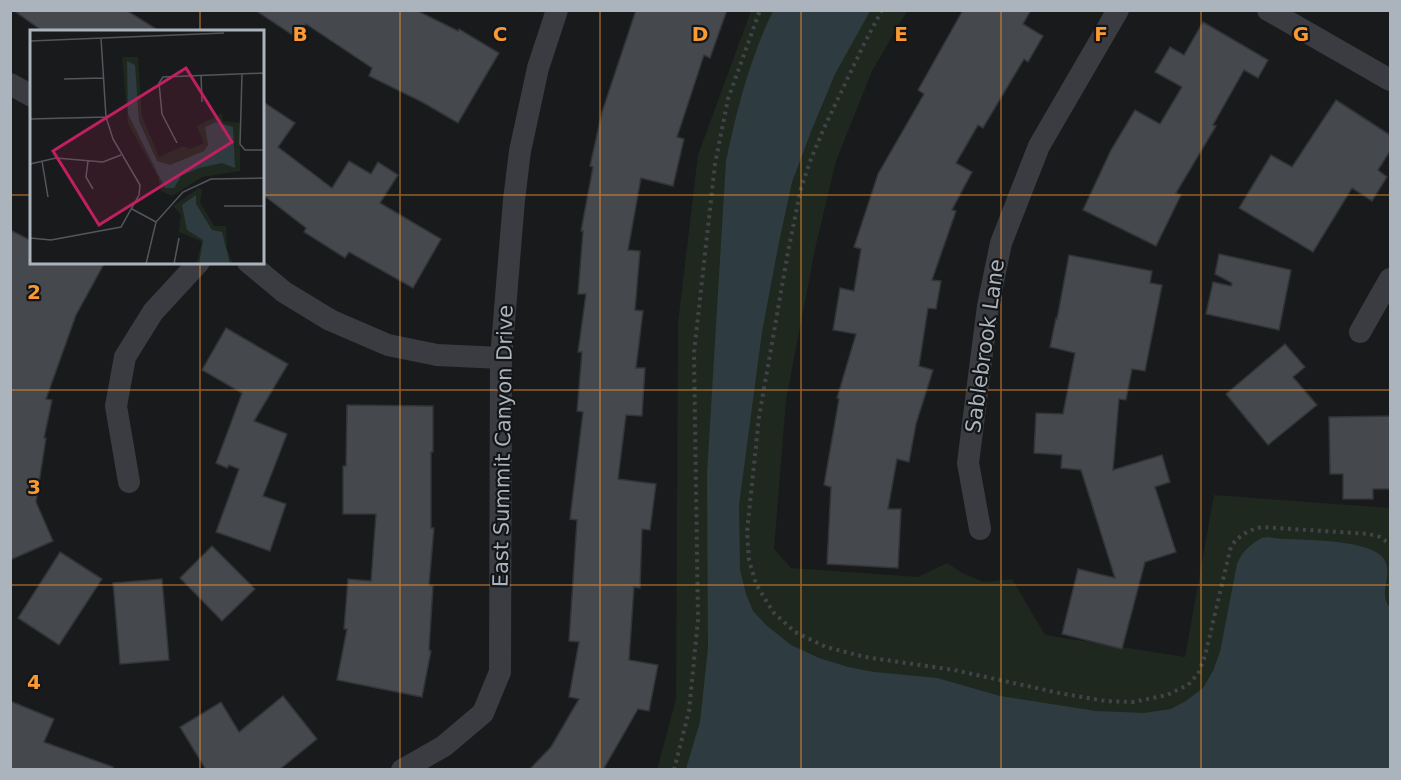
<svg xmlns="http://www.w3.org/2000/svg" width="1401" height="780" font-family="'DejaVu Sans',sans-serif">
<rect width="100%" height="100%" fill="#191a1c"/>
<!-- green -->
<path fill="#1f281f" d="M751,11H907L872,71L836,161L815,249L786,400L774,549L791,568L918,577L947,563L964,574L984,582L1012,579L1045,635L1185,657L1214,495L1390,508V769L657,770L676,699L678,323L698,155Z"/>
<!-- water -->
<path fill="#2e3c41" d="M773,11H870L835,74L812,129L792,182L779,242L762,332L739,505L740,570L746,594L753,611L766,625L791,645L819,658L848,667L874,672L937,678L1000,696L1096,711L1144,713L1171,709L1186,701L1203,688L1213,671L1220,652L1237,564C1239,560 1241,555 1244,552C1247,548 1257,540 1262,538C1268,536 1279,539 1286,539C1307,540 1372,540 1384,559C1394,576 1377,593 1390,608V769H686L700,722L708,648L707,474L726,161C737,109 750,58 773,11Z"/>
<!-- building -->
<g fill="#45484c" stroke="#333438" stroke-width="1.5">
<path d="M13,10H126L161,32H44Z"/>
<path d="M255,10H416L458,31L459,29L499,53L458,123L422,102L369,76L372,68L306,24L297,38Z"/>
<path d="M636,10H727L710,58L704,55L677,137L684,139L673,186L641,178L628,250L640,251L635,310L643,311L636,368H645L642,416L626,415L618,479L656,484L650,530L642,529L640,588L634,587L629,660L658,665L649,711L638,709L603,770H529L551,747L579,699L569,697L579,642L569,641L577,520L570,519L583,412L577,411L582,352H578L586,294H578L583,231H581L593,167L590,166L602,112Z"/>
<path d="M963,10H1031L1023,24L1043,36L1028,62L1024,59L983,128L978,125L956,163L972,172L952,210L956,211L932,280L941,281L936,309L928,308L919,366L933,370L916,424L909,462L897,459L888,509H901L898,568L827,564L831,487L824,485L839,399L837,398L856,334L833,330L840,288L854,291L861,249L854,247L878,174L924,94L918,90Z"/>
<path d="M1203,22L1268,60L1258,78L1244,70L1213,125L1216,126L1176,193L1181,195L1156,246L1083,210L1111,150L1135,110L1160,124L1182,87L1155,72L1170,47L1184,55Z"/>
<path d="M1336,100L1390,135V151L1378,170L1387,177L1372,201L1352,188L1313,252L1239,208L1271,155L1292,167Z"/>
<path d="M262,101L295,123L278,147L332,188L349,161L371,174L378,162L398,175L380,203L441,239L413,288L349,252L345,258L304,232L306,228L262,194Z"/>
<path d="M10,230L32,241V262H105L76,315L46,399L52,400L44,438H46L36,502L53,541L10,560Z"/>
<path d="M1219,254L1291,270L1279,330L1206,314L1213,282L1231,286L1232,283L1215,274Z"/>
<path d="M1069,255L1152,271L1150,283L1162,285L1145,371L1132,369L1126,400L1119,399L1113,470L1162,455L1170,482L1155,487L1176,552L1145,562L1122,649L1062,634L1078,569L1115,578L1081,470L1061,468L1062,455L1034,453L1036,413L1063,414L1075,353L1050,347L1056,318L1057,319Z"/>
<path d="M226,328L288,364L254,421L287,434L263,496L286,504L270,551L216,532L239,469L229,465L227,468L216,463L242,393L202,370Z"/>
<path d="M1285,344L1305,367L1293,377L1317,405L1268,445L1226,394Z"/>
<path d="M347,405L433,406V452H431V528H434L429,585L433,586L429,650L431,651L422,697L337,680L347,629H344L348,579L371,581L376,514H343V466H346Z"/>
<path d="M1390,416V489H1373V499H1343V474H1330L1329,417Z"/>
<path d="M212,546L255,589L222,621L180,578Z"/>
<path d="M60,552L102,579L59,645L18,618Z"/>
<path d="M162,579L169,660L120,664L113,583Z"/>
<path d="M283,696L317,739L279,770H206L180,727L221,702L239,732Z"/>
<path d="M10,701L54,719L44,742L113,767V770H10Z"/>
</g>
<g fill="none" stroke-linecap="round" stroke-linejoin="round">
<!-- path -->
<g stroke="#404448" stroke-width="4" stroke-dasharray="3 4.5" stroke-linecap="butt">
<path d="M882,10L864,44L824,128L811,159L801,188L788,252L759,417L747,532L749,560L756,584L773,612L795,632L826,647L865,657L954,670L1059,693L1105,701L1133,702L1167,695L1188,685L1198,674L1205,656L1231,546C1240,535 1248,530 1262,527L1369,534L1380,537L1390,544"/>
<path d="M674,770L689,711L698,620L694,353L715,164L728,99L760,10"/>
</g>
<!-- street -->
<g stroke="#3a3c41" stroke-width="22">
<path d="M1268,10L1390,80"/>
<path d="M10,84L32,96"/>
<path d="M248,262L284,292L330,320L388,345L437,355L501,358"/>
<path d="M1360,332L1390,279"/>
<path d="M129,482L116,406L125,357L153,312L199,262"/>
<path d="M980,529L968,463L988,306L1001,243L1039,146L1118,10"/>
<path d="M402,770L444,746L483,713L500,672L501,358L514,200L520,151L538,68L557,10"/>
</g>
</g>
<!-- grid -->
<path fill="none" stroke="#fb9933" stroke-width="1.5" stroke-opacity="0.55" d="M200,10V32M400,10V770M600,10V770M801,10V770M1001,10V770M1201,10V770M10,195H32M262,195H1390M200,262V770M10,390H1390M10,585H1390"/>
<g text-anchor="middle" stroke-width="4.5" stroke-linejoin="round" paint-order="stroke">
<!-- street labels -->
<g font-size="21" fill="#abb3bc" stroke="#141517">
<text transform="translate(985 346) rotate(-82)" y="7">Sablebrook Lane</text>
<text transform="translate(503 446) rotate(-89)" y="7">East Summit Canyon Drive</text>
</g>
</g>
<!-- overview -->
<g transform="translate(30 30)">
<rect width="234" height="234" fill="#191a1c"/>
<path d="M92,27H108L112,86L129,127L153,116L160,119L174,113L167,96L192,83L193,91L210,93V141L172,147L142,166L131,161L128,147L98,94ZM169,158L172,160L170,172L184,196H196L197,219L203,234H166L172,212L149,202L151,184L143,176Z" fill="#1f281f"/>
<path d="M97,31L105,35L109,91L127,131L140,135L174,121L178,115L175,97L186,92L203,97L205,138L192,133L169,138L151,146L144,158H135L98,84ZM166,165V174L182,200L192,202L200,234H169L173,210L157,200L152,175Z" fill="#2e3c41"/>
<path fill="none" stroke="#53575c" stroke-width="1.5" d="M0,11L194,3M212,44L210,114L215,120H234M171,45L172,72M34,49L73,48M0,89L76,87M147,113L132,84L129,53L133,47L234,43M12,131L18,167M58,131L56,147L63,159M0,134L26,128L73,132L91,125M194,176H234M102,179L126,192M0,208L21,210L91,197L109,165L110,155L83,109L76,87L71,8M116,234L126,192L153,162L181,149L234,148M144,234L149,208"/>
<path fill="#c12060" fill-opacity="0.15" stroke="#c12060" stroke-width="3" d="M156,38L202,112L69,195L23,121Z"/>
<rect width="234" height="234" fill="none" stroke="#abb3bc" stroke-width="3"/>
</g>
<g font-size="20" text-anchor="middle" font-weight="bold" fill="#fb9933" stroke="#141517" stroke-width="4.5" stroke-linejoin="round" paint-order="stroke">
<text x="300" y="41">B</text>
<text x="500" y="41">C</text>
<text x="700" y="41">D</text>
<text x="901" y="41">E</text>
<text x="1101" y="41">F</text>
<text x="1301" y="41">G</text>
<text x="34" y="299">2</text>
<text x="34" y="494">3</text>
<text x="34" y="689">4</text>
</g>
<!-- border -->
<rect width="1401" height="780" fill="none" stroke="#abb3bc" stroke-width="24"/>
</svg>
